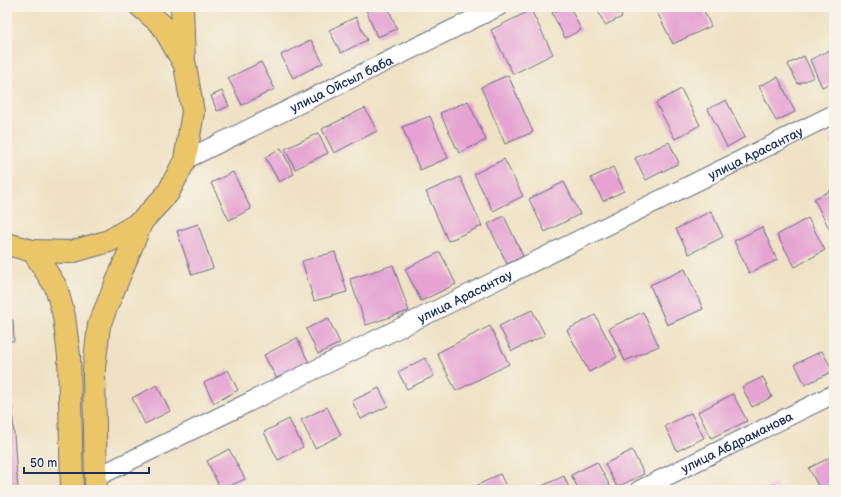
<svg xmlns="http://www.w3.org/2000/svg" width="841" height="497" font-family="'Balsamiq Sans',sans-serif">
<rect width="100%" height="100%" fill="#f7f3e8"/>
<filter id="ink" filterUnits="userSpaceOnUse"><feTurbulence type="fractalNoise" baseFrequency=".025" numOctaves="2"/><feDisplacementMap in="SourceGraphic" scale="8" xChannelSelector="R" yChannelSelector="G"/><feConvolveMatrix kernelMatrix="1 2 1 2 8 2 1 2 1" color-interpolation-filters="sRGB"/></filter>
<filter id="wash" filterUnits="userSpaceOnUse"><feTurbulence type="fractalNoise" baseFrequency=".012" numOctaves="4" result="noise"/><feDisplacementMap in="SourceGraphic" scale="16" xChannelSelector="R" yChannelSelector="G"/><feGaussianBlur stdDeviation="0.9" result="paint"/><feColorMatrix in="noise" values="0 0 0 0 0 0 0 0 0 0 0 0 0 0 0 0 0 1.4 0 .05"/><feComposite in="paint" operator="in"/></filter>
<g filter="url(#wash)">
<rect width="100%" height="100%" fill="#efe2c4"/>
<g id="blocks">
<!-- building -->
<g fill="#e5a2d2">
<path d="M365,7H388L397,29L377,37Z"/>
<path d="M565,7H570L581,30L565,38L552,13Z"/>
<path d="M596,7H617L622,17L605,25Z"/>
<path d="M658,7H702L711,26L673,44L655,8Z"/>
<path d="M531,10L553,54L513,74L491,30Z"/>
<path d="M356,17L367,40L341,53L329,30Z"/>
<path d="M311,40L323,63L293,78L281,55Z"/>
<path d="M834,48V81L822,87L810,60Z"/>
<path d="M804,56L814,77L798,84L788,64Z"/>
<path d="M261,62L275,89L242,105L228,78Z"/>
<path d="M508,75L533,132L505,144L481,87Z"/>
<path d="M778,77L795,112L776,121L759,86Z"/>
<path d="M681,89L700,125L675,139L656,103Z"/>
<path d="M222,91L229,106L217,111L211,96Z"/>
<path d="M726,100L745,137L727,147L708,109Z"/>
<path d="M468,101L486,140L459,153L440,113Z"/>
<path d="M365,108L377,131L334,153L322,129Z"/>
<path d="M430,116L448,158L420,170L402,127Z"/>
<path d="M318,133L328,153L295,169L285,149Z"/>
<path d="M834,140V149L830,141Z"/>
<path d="M669,142L679,163L646,180L635,158Z"/>
<path d="M281,148L294,174L279,182L265,157Z"/>
<path d="M504,159L523,196L493,211L474,174Z"/>
<path d="M613,167L624,191L603,201L591,178Z"/>
<path d="M233,172L251,209L229,220L211,183Z"/>
<path d="M460,177L482,226L448,241L426,192Z"/>
<path d="M564,182L580,214L545,232L529,199Z"/>
<path d="M834,189V238L814,199Z"/>
<path d="M711,211L723,237L689,254L676,229Z"/>
<path d="M504,216L523,256L507,264L488,224Z"/>
<path d="M808,218L825,250L795,267L777,235Z"/>
<path d="M198,224L213,268L192,275L177,231Z"/>
<path d="M762,227L777,260L749,273L734,241Z"/>
<path d="M335,252L347,292L314,301L302,261Z"/>
<path d="M440,252L456,284L421,301L405,269Z"/>
<path d="M393,265L409,311L366,325L350,279Z"/>
<path d="M685,269L703,309L667,325L650,285Z"/>
<path d="M532,310L545,335L512,351L499,326Z"/>
<path d="M643,312L659,346L625,361L609,328Z"/>
<path d="M595,315L617,357L589,372L567,330Z"/>
<path d="M328,318L340,343L318,354L306,329Z"/>
<path d="M7,320H13L14,341H7Z"/>
<path d="M490,326L509,364L456,391L437,353Z"/>
<path d="M297,338L310,365L278,381L264,355Z"/>
<path d="M822,351L833,371L805,385L795,364Z"/>
<path d="M425,358L434,376L407,389L398,372Z"/>
<path d="M228,370L238,390L214,403L204,383Z"/>
<path d="M763,377L772,397L752,407L742,387Z"/>
<path d="M157,385L170,411L145,424L132,398Z"/>
<path d="M379,388L388,406L361,419L352,401Z"/>
<path d="M733,394L747,421L711,438L698,412Z"/>
<path d="M12,407L18,490H7V408Z"/>
<path d="M327,407L341,435L315,448L301,420Z"/>
<path d="M691,413L704,438L677,451L665,426Z"/>
<path d="M289,419L303,447L278,460L264,432Z"/>
<path d="M229,449L245,479L221,490L207,461Z"/>
<path d="M632,450L644,474L617,487L605,464Z"/>
<path d="M833,456L834,490H820L809,468Z"/>
<path d="M597,462L612,490H579L571,475Z"/>
<path d="M500,474L508,490H478L476,486Z"/>
<path d="M564,476L570,490H533Z"/>
<path d="M775,484L778,490H763Z"/>
</g>
</g>
</g>
<g filter="url(#ink)">
<use href="#blocks" fill-opacity="0" stroke="#656e82" stroke-width="1"/>
<g fill="none" stroke-linecap="round" stroke-linejoin="round">
<defs>
<g id="minor">
<path id="s1" d="M185,160L498,7"/>
<path id="s2" d="M95,478L834,114"/>
<path id="s3" d="M639,490L834,394"/>
</g>
<g id="trunk">
<path d="M182,7L184,61"/>
<path d="M7,244L33,251L71,252L109,241L142,221L168,193L185,160L193,112L185,65L162,25L141,7"/>
<path d="M33,251L56,287L64,316L69,356L72,490"/>
<path d="M96,490L94,369L99,325L142,221"/>
</g>
</defs>
<!-- minor casing -->
<use href="#minor" stroke="#656e82" stroke-width="20"/>
<!-- trunk casing -->
<use href="#trunk" stroke="#656e82" stroke-width="24"/>
<!-- minor -->
<use href="#minor" stroke="#fff" stroke-width="18"/>
<!-- trunk -->
<use href="#trunk" stroke="#ebc669" stroke-width="22"/>
</g>
</g>
<g text-anchor="middle" stroke-width="3.5" stroke-linejoin="round" paint-order="stroke">
<!-- street labels -->
<g font-size="13" fill="#1b2f5e" stroke="#f7f3e8">
<text dy="5" stroke="none"><textPath href="#s1" startOffset="174">улица Ойсыл баба</textPath></text>
<text dy="5" stroke="none"><textPath href="#s2" startOffset="736">улица Арасантау</textPath></text>
<text dy="5" stroke="none"><textPath href="#s2" startOffset="412">улица Арасантау</textPath></text>
<text dy="5" stroke="none"><textPath href="#s3" startOffset="109">улица Абдраманова</textPath></text>
</g>
</g>
<!-- margin -->
<rect width="841" height="497" fill="none" stroke="#f7f3e8" stroke-width="24"/>
<!-- scale -->
<path d="M24 467v6h125v-6" fill="none" stroke="#1b2f5e" stroke-width="2"/>
<text x="30" y="467" font-size="12" fill="#1b2f5e" stroke="#f7f3e8" stroke-width="3" paint-order="stroke">50 m</text>
</svg>
